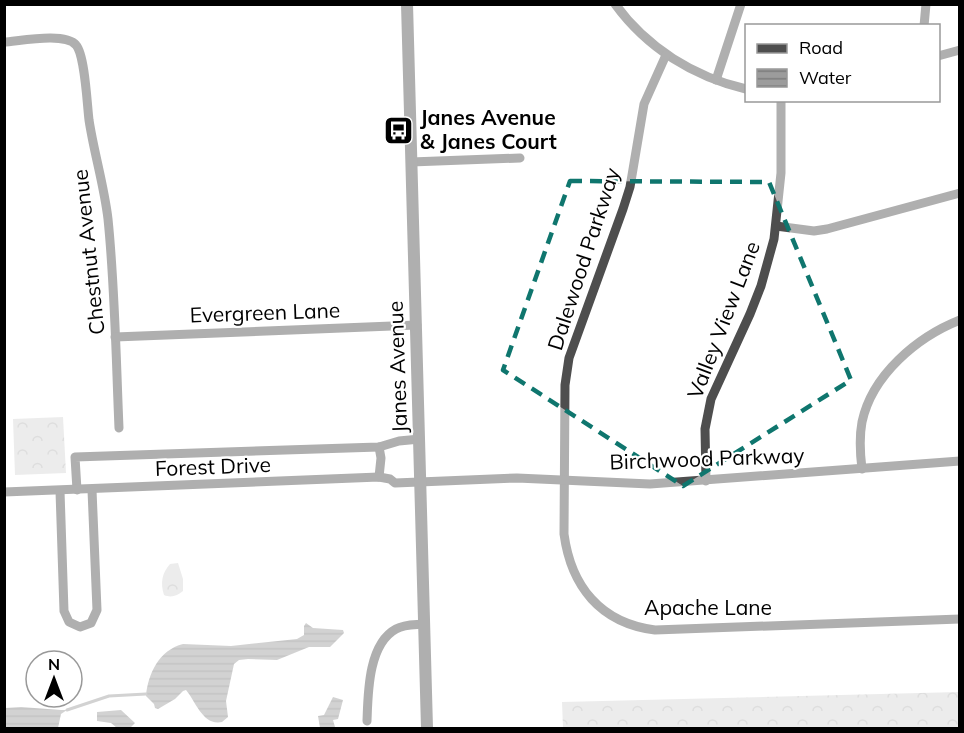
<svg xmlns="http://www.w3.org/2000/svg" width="964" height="733" font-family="Mulish,sans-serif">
<defs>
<pattern id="forest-crowns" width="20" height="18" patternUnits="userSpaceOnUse" patternTransform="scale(1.5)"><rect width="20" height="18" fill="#d5d5d5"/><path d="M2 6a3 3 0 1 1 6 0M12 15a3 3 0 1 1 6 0" fill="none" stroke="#b5b5b5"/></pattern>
<pattern id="water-rules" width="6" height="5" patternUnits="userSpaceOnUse" patternTransform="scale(1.5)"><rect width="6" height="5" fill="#9c9c9c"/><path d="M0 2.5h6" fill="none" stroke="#7d7d7d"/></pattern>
</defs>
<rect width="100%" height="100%" fill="#fff"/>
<!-- forest -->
<g fill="url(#forest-crowns)">
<path d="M63,417L66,473L15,475L13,419Z"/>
<path d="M178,563L183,579V591C177,596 171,598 164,595C160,583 162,573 170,564Z"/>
<path d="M959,692V728H563L562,702Z"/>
</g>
<!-- water -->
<g fill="url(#water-rules)">
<path d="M306,623L313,628L343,630L344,633L330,647H309L277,660L248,659L239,660L234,664L226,701L228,717L222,722C203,726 196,702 186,690L183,691L175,699L158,709L155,708L154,704L146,696C148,674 159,650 183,644L231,646L297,639L304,635V626Z"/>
<path d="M333,697L343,700L338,719L333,720L335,727L320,728L318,716L324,715Z"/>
<path d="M21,707L61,710H67L61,714L58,728H5V708Z"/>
<path d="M121,710L135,723L130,728H117L111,723L97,721V712Z"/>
</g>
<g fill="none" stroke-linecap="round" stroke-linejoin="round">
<!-- stream -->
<path stroke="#9c9c9c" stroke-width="3" d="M67,710L109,696L146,694"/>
<!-- minor -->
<g stroke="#4e4e4e" stroke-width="9">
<path d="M615,4C647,48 694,77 746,89"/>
<path d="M924,26L926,4"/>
<path d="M4,42C20,41 65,32 76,45C85,55 87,104 89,120C94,153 104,185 108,219C115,288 116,358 119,428"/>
<path d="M666,55L644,104L630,187L623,209L569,358L565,385L564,534C571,586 600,623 655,630L960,619"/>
<path d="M938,56L960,50"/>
<path d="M716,80L741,4"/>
<path d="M411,162L520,158"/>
<path d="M776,226L814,231L827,229L960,193"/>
<path d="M115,337L417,325"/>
<path d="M862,469C860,453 859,438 862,422C872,375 917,337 960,320"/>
<path d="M379,477L381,458L379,447"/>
<path d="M706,481L705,429L711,399L750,314L761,286L774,239L781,173V100"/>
<path d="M77,490L75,457L379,447L399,441L420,439"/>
<path d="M60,491L64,611L69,622L80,627L91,623L97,610L92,490"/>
<path d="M4,492L379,477L390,479L395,483L517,478L650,484L960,461"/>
<path d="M367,721C368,694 368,644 396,629C405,624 415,625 424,624"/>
</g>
<!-- tertiary -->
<path stroke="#4e4e4e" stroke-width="12" d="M407,4L427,728"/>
</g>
<!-- marked area -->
<path d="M0 0H964V733H0ZM570,181L769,182L851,380L683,486L503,370Z" fill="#fff" fill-opacity=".55" fill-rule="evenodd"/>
<path fill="none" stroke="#0f766e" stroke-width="4.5" stroke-dasharray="12 8" stroke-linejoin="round" d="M570,181L769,182L851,380L683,486L503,370Z"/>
<!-- icons -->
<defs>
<symbol id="bus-square" viewBox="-11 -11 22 22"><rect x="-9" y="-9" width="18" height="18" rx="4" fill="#000" stroke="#fff"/><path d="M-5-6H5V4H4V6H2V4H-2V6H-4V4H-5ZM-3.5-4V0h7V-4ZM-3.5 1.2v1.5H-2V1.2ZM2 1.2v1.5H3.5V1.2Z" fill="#fff"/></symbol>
</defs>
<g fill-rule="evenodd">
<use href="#bus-square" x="382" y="114" width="33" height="33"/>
</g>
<g text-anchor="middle" stroke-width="4.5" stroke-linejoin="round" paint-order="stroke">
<!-- poi labels -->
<g font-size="21" font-weight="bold" fill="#000" stroke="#fff" text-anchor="start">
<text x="420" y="125">Janes Avenue<tspan x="420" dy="24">&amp; Janes Court</tspan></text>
</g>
<!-- street labels -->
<g font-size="21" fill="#000" stroke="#fff">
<text transform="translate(89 252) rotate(-96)" y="7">Chestnut Avenue</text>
<text transform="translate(584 259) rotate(-72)" y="7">Dalewood Parkway</text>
<text transform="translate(265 313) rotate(-2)" y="7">Evergreen Lane</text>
<text transform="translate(724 320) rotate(-69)" y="7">Valley View Lane</text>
<text transform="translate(398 367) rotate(-92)" y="7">Janes Avenue</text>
<text transform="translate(707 459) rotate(-2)" y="7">Birchwood Parkway</text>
<text transform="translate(213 467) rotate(-2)" y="7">Forest Drive</text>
<text x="708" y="615">Apache Lane</text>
</g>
</g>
<!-- border -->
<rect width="964" height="733" fill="none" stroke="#000000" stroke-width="12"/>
<!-- legend -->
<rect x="745" y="24" width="195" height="78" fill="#ffffff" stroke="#999999" stroke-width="1.5"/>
<rect x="757" y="44" width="30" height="9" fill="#4e4e4e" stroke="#999999" stroke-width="1.5"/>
<text x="799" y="54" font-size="18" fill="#000000">Road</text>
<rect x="757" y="69" width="30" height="18" fill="url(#water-rules)" stroke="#999999" stroke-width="1.5"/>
<text x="799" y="84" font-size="18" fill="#000000">Water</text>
<!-- north arrow -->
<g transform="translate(54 679)"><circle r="28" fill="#ffffff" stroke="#999999" stroke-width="1.5"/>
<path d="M0-4.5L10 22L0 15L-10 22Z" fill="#000000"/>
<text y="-9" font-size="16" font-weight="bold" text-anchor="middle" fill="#000000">N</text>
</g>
</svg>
